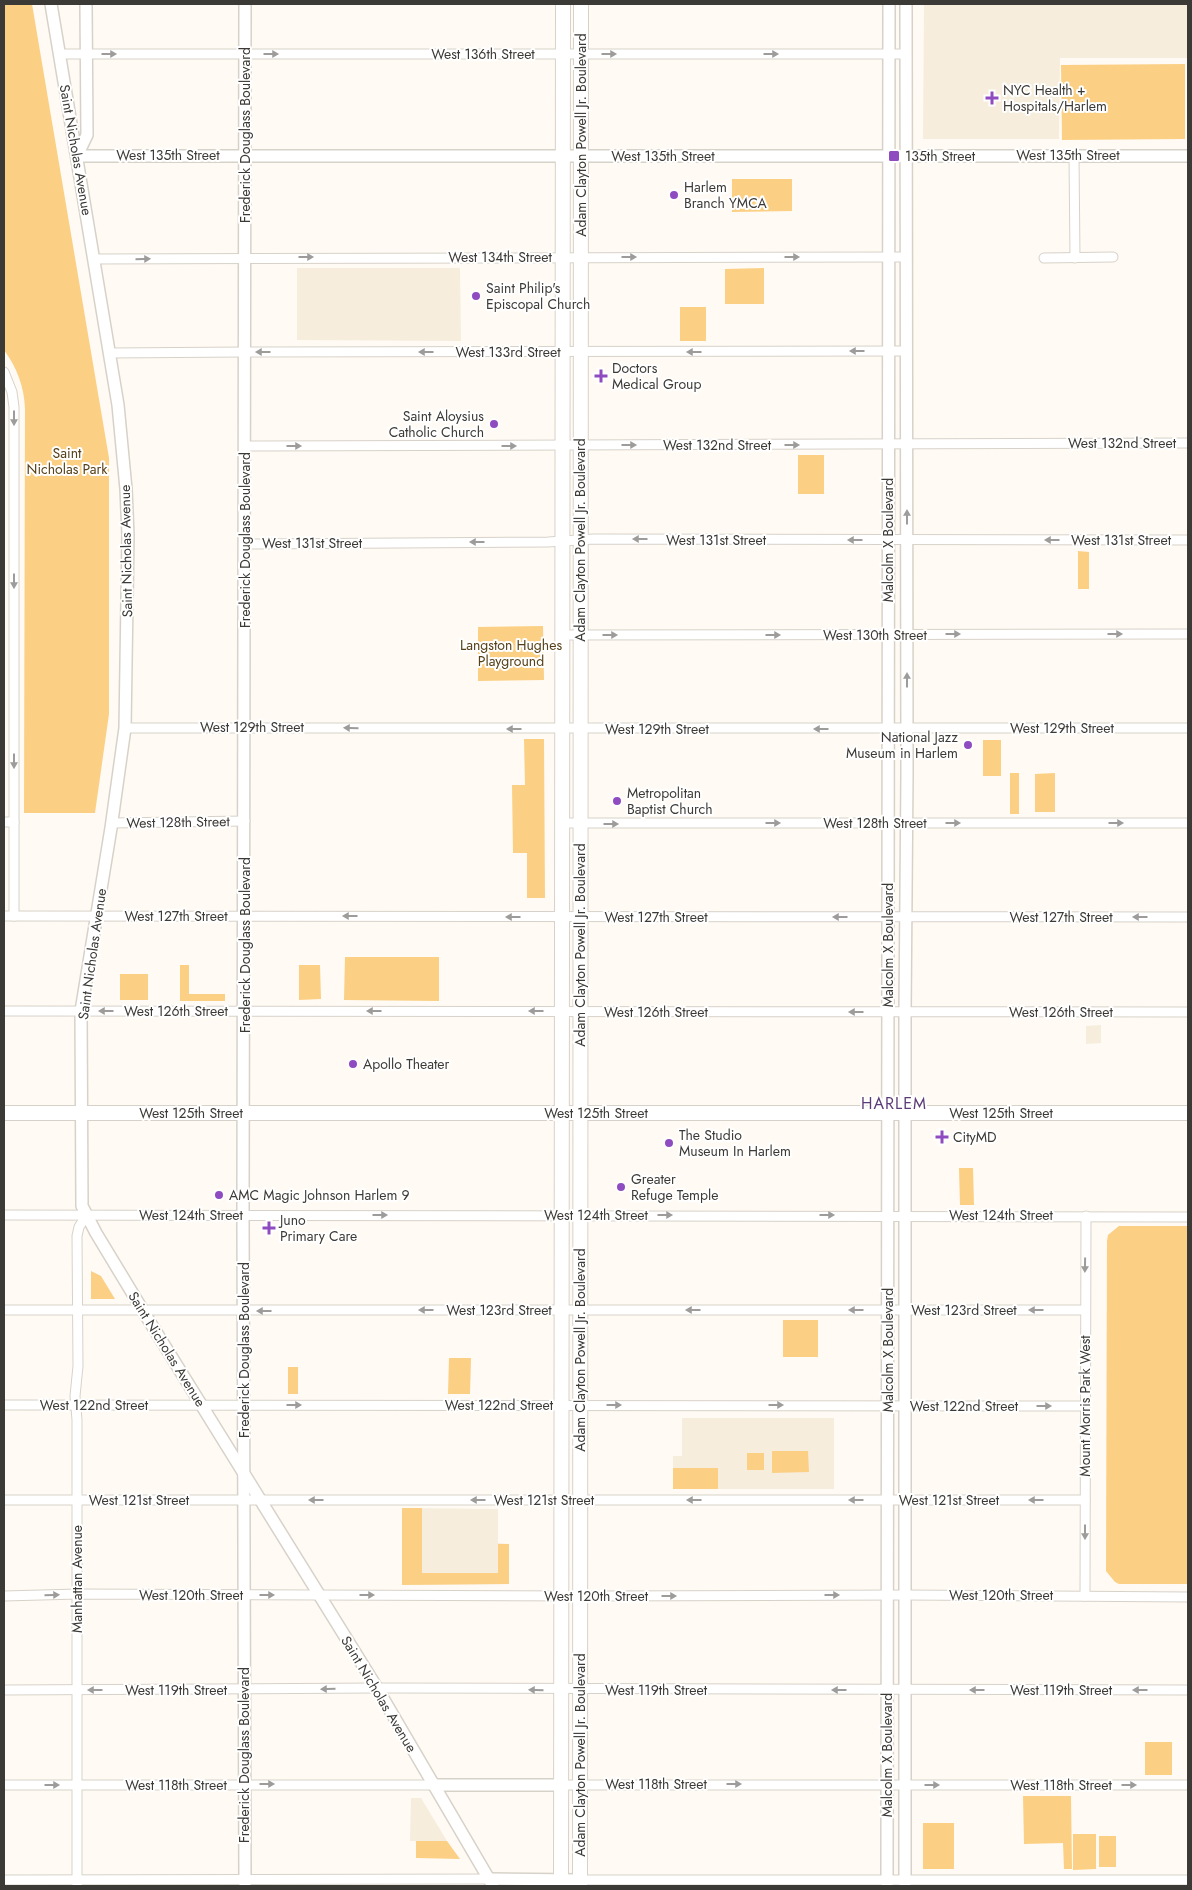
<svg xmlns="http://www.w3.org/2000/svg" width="1192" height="1890" font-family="Jost,sans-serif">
<rect width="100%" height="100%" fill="#fffaf3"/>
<!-- built -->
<g fill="#f6eddd">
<path d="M924,4H1188V58H1060L1059,139H923Z"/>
<path d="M297,268H460L461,341L297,340Z"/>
<path d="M1101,1025V1043L1086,1044V1026Z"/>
<path d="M682,1418H834V1489H673V1456H682Z"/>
<path d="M402,1508L498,1509V1543L509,1544V1584L402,1585Z"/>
<path d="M411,1798H421L447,1841H410Z"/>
</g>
<!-- green -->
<g fill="#fbd084">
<path d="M4,4H32L109,458V714L95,813H24L25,409C24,386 17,368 4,350Z"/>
<path d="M1185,64V139L1062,140L1061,65Z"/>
<path d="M732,179H792V211L732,212Z"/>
<path d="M764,268V304H725V269Z"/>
<rect x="680" y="307" width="26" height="34"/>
<rect x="798" y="455" width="26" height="39"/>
<path d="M1078,551L1089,552V589H1078Z"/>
<path d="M543,626L544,680L478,681V627Z"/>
<path d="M524,739H544L545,898H527V853H513L512,785H525Z"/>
<rect x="983" y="740" width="18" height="36"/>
<rect x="1010" y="773" width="9" height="41"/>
<path d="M1055,773V812H1035V774Z"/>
<path d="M345,957H439V1001L344,1000Z"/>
<path d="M180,965H189V994H225V1001H180Z"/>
<path d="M299,965H320L321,999L299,1000Z"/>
<rect x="120" y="974" width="28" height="26"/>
<path d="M959,1168H973L974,1205H960Z"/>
<path d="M1119,1226H1188V1584H1119L1115,1582L1106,1571L1107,1241L1108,1235Z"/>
<path d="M91,1271L101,1276L115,1299H91Z"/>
<rect x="783" y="1320" width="35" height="37"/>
<path d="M449,1358H471L470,1394H448Z"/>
<rect x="288" y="1367" width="10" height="27"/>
<path d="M772,1451H808L809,1472L772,1473Z"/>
<rect x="747" y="1453" width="17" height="17"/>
<rect x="673" y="1468" width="45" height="21"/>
<path d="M402,1508H422V1573H498V1544H509V1584L402,1585Z"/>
<rect x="1145" y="1742" width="27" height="33"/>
<path d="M1023,1796H1071L1072,1869H1064L1063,1843L1024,1844Z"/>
<rect x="923" y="1823" width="31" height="46"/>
<path d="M1073,1834H1096V1869L1073,1870Z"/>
<rect x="1099" y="1836" width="17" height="31"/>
<path d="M416,1841H447L460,1859L416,1858Z"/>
</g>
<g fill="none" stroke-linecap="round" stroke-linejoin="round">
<defs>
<g id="street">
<path d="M60,54H906"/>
<path d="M1074,155L1075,258"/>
<path d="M1044,258L1113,257"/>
<path d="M94,259L906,257"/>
<path d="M110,353L245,352L906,351"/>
<path d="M4,372L12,392L14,407V916"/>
<path d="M245,446L1188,443"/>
<path d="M245,544L548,542L594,539L1188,540"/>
<path d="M562,635L1188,634"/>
<path d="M125,728H1188"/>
<path d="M4,822H14"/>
<path d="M112,823L245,821"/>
<path d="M562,823H1188"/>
<path d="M4,916L1188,917"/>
<path d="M4,1011L1188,1012"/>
<path d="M4,1215L1188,1217"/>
<path d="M4,1310H1085"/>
<path d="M4,1405L1085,1406"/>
<path d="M4,1500H1085"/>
<path d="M4,1596L78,1594L593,1596L906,1595L1188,1597"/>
<path d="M1085,1596L1086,1216"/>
<path d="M4,1690L377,1688L1188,1690"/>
<path d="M4,1785H434"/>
<path d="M562,1785H1188"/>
<path d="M4,1880L490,1879"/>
<path d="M580,1880H1188"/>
<path d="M77,1886V1420L75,1396L78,1366L77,1236L79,1227L86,1216"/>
</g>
<g id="secondary">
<path d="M51,4L118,405L126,489L128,535L125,728L111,828L81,1011L82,1206L96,1233L148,1319L377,1688L493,1886"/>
<path d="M77,156H1188"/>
<path d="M77,156L87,135L86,4"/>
<path d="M434,1785H562"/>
<path d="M490,1879L580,1880"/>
<path d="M245,1886L243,1215L245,4"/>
<path d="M887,1886L889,4"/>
<path d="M905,1886V1012L907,775L906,4"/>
</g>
<g id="primary">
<path d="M4,1113H1188"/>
<path d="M561,1886L563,4"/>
<path d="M580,1886L581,4"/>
</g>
</defs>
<!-- street casing -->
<use href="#street" stroke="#d7d2c9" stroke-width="11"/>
<!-- secondary casing -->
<use href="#secondary" stroke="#d7d2c9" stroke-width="14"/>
<!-- primary casing -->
<use href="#primary" stroke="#d7d2c9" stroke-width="16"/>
<!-- street -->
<use href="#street" stroke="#fff" stroke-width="9"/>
<!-- secondary -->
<use href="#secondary" stroke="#fff" stroke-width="11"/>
<!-- primary -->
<use href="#primary" stroke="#fff" stroke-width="14"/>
</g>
<!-- one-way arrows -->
<defs><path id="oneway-solid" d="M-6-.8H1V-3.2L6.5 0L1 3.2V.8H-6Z" transform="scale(1.25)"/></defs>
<g fill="#9e9c9a">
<use href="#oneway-solid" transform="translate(109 54)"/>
<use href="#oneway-solid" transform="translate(271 54)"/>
<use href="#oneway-solid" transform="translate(609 54)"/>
<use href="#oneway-solid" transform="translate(771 54)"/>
<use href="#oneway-solid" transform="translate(306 257)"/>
<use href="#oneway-solid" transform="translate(629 257)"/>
<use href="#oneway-solid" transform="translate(792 257)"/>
<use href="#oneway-solid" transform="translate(143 259) rotate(-1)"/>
<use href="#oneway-solid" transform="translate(857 351) rotate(180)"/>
<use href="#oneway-solid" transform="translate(263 352) rotate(-180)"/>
<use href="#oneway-solid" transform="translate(426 352) rotate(180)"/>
<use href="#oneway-solid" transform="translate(694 352) rotate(180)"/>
<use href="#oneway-solid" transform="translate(14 418) rotate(90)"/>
<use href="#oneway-solid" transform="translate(629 445)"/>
<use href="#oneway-solid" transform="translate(792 445)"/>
<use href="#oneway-solid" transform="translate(294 446)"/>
<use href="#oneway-solid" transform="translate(509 446)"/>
<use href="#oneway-solid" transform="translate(907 517) rotate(-90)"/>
<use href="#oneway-solid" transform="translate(640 539) rotate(-180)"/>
<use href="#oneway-solid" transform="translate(855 540) rotate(-180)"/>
<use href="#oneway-solid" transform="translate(1052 540) rotate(-180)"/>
<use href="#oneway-solid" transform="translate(477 542) rotate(180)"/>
<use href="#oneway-solid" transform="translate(14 581) rotate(90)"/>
<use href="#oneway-solid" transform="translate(953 634)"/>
<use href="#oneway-solid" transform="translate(1115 634)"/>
<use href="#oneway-solid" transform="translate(610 635)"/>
<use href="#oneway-solid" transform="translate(773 635)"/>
<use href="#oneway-solid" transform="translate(907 680) rotate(-90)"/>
<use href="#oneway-solid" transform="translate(351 728) rotate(-179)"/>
<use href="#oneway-solid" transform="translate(514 729) rotate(-180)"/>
<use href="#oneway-solid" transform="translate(821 729) rotate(180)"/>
<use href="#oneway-solid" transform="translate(14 761) rotate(90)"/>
<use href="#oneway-solid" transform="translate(773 823)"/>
<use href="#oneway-solid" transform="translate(953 823)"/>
<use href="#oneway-solid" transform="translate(1116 823)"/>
<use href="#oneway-solid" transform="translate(611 824)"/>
<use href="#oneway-solid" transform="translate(350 916) rotate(-180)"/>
<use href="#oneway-solid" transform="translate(513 917) rotate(-180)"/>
<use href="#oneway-solid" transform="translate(840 917) rotate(180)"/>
<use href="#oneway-solid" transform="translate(1140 917) rotate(-180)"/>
<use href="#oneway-solid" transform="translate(106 1011) rotate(-180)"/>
<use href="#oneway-solid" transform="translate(374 1011) rotate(180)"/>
<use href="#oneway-solid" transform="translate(536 1011) rotate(180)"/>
<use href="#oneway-solid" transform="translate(856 1012) rotate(180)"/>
<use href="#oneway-solid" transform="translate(380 1215)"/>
<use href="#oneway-solid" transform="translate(665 1215)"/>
<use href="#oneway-solid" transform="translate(827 1215)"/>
<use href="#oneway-solid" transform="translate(1085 1265) rotate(91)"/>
<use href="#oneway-solid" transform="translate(426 1310) rotate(180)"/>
<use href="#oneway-solid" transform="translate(693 1310) rotate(-180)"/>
<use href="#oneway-solid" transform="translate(856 1310) rotate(-180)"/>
<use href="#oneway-solid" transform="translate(1036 1310) rotate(180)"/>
<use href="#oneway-solid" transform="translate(264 1311) rotate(180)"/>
<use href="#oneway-solid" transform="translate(294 1405)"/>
<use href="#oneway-solid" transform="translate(614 1405)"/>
<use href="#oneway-solid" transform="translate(776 1405)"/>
<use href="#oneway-solid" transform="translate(1044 1406)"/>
<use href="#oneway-solid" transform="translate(316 1500) rotate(180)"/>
<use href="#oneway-solid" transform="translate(478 1500) rotate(180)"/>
<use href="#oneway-solid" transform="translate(694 1500) rotate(180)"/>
<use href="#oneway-solid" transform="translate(856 1500) rotate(180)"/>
<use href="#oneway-solid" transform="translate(1036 1500) rotate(-180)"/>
<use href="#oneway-solid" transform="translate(1085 1532) rotate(90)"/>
<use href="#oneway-solid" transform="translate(52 1595) rotate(-1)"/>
<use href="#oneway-solid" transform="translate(267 1595)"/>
<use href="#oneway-solid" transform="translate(367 1595)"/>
<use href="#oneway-solid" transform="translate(832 1595)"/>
<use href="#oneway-solid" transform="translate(669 1596)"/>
<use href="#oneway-solid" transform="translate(328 1689) rotate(179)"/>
<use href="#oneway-solid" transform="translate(95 1690) rotate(180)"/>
<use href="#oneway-solid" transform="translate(536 1690) rotate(-179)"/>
<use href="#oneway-solid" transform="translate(839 1690) rotate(180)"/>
<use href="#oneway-solid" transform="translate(977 1690) rotate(-180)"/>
<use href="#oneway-solid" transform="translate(1140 1690) rotate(-180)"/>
<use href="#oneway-solid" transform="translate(267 1784)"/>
<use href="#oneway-solid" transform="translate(734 1784)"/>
<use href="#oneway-solid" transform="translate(52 1785)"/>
<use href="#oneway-solid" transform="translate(932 1785)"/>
<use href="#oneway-solid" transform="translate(1129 1785)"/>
</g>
<!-- markers -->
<g fill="#8e4cc0" stroke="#fff" stroke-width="2">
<path d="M989.5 90.5h5v5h5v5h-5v5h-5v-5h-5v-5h5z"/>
<rect x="888" y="150" width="12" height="12" rx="2.5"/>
<circle cx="674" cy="195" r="5"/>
<circle cx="476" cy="296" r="5"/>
<path d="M598.5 368.5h5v5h5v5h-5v5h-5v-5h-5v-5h5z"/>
<circle cx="494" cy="424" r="5"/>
<circle cx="968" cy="745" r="5"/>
<circle cx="617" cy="801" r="5"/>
<circle cx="353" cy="1064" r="5"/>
<path d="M939.5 1129.5h5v5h5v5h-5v5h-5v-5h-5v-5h5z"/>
<circle cx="669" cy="1143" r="5"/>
<circle cx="621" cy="1187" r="5"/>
<circle cx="219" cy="1195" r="5"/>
<path d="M266.5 1220.5h5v5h5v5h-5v5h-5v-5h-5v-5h5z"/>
</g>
<g text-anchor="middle" stroke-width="4" stroke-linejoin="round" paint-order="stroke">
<!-- street labels -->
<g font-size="14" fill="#3c3a36" stroke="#fff">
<text x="483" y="59">West 136th Street</text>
<text transform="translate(245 135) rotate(-90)" y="5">Frederick Douglass Boulevard</text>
<text transform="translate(581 135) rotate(-90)" y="5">Adam Clayton Powell Jr. Boulevard</text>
<text transform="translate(76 150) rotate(80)" y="5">Saint Nicholas Avenue</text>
<text x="168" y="160">West 135th Street</text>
<text x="1068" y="160">West 135th Street</text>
<text x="663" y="161">West 135th Street</text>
<text x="500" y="262">West 134th Street</text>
<text x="508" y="357">West 133rd Street</text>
<text x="1122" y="448">West 132nd Street</text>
<text x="717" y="450">West 132nd Street</text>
<text transform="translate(245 540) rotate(-90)" y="5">Frederick Douglass Boulevard</text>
<text transform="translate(580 540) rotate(-90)" y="5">Adam Clayton Powell Jr. Boulevard</text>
<text x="716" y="545">West 131st Street</text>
<text transform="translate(888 540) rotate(-90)" y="5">Malcolm X Boulevard</text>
<text x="1121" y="545">West 131st Street</text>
<text x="312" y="548">West 131st Street</text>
<text transform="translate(126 551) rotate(-91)" y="5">Saint Nicholas Avenue</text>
<text x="875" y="640">West 130th Street</text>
<text x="252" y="732">West 129th Street</text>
<text x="1062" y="733">West 129th Street</text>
<text x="657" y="734">West 129th Street</text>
<text transform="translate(178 822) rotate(-1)" y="5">West 128th Street</text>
<text x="875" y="828">West 128th Street</text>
<text x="176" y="921">West 127th Street</text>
<text x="656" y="922">West 127th Street</text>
<text x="1061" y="922">West 127th Street</text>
<text transform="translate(245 945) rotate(-90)" y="5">Frederick Douglass Boulevard</text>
<text transform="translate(580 945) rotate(-90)" y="5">Adam Clayton Powell Jr. Boulevard</text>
<text transform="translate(888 945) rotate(-90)" y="5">Malcolm X Boulevard</text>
<text transform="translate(92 954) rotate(-82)" y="5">Saint Nicholas Avenue</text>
<text x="176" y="1016">West 126th Street</text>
<text x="656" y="1017">West 126th Street</text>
<text x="1061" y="1017">West 126th Street</text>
<text x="191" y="1118">West 125th Street</text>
<text x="596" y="1118">West 125th Street</text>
<text x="1001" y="1118">West 125th Street</text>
<text x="191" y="1220">West 124th Street</text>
<text x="596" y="1220">West 124th Street</text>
<text x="1001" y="1220">West 124th Street</text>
<text x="499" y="1315">West 123rd Street</text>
<text x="964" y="1315">West 123rd Street</text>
<text transform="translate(167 1349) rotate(58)" y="5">Saint Nicholas Avenue</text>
<text transform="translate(244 1350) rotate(-90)" y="5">Frederick Douglass Boulevard</text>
<text transform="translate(580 1350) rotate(-90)" y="5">Adam Clayton Powell Jr. Boulevard</text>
<text transform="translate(888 1350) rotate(-90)" y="5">Malcolm X Boulevard</text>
<text x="94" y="1410">West 122nd Street</text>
<text x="499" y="1410">West 122nd Street</text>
<text x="964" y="1411">West 122nd Street</text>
<text transform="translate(1085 1406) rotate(-90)" y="5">Mount Morris Park West</text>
<text x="139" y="1505">West 121st Street</text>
<text x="544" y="1505">West 121st Street</text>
<text x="949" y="1505">West 121st Street</text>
<text transform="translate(77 1579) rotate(-90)" y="5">Manhattan Avenue</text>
<text x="191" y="1600">West 120th Street</text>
<text x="1001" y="1600">West 120th Street</text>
<text x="596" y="1601">West 120th Street</text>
<text x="176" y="1695">West 119th Street</text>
<text x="656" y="1695">West 119th Street</text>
<text x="1061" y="1695">West 119th Street</text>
<text transform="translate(379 1694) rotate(59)" y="5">Saint Nicholas Avenue</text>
<text transform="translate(244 1755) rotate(-90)" y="5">Frederick Douglass Boulevard</text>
<text transform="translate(580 1755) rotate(-90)" y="5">Adam Clayton Powell Jr. Boulevard</text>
<text transform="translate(887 1755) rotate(-90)" y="5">Malcolm X Boulevard</text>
<text x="656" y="1789">West 118th Street</text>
<text x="176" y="1790">West 118th Street</text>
<text x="1061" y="1790">West 118th Street</text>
</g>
<!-- poi labels -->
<g font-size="14" fill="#3c3a36" stroke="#fff" text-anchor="start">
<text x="1003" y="95">NYC Health +<tspan x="1003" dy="16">Hospitals/Harlem</tspan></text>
<text x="905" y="161">135th Street</text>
<text x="684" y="192">Harlem<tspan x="684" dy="16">Branch YMCA</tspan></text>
<text x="486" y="293">Saint Philip's<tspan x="486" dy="16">Episcopal Church</tspan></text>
<text x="612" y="373">Doctors<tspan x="612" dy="16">Medical Group</tspan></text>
<text x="484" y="421" text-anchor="end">Saint Aloysius<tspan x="484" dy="16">Catholic Church</tspan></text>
<text x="958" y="742" text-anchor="end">National Jazz<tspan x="958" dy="16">Museum in Harlem</tspan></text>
<text x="627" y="798">Metropolitan<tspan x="627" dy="16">Baptist Church</tspan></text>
<text x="363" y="1069">Apollo Theater</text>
<text x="679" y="1140">The Studio<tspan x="679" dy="16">Museum In Harlem</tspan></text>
<text x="953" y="1142">CityMD</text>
<text x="631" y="1184">Greater<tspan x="631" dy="16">Refuge Temple</tspan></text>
<text x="229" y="1200">AMC Magic Johnson Harlem 9</text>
<text x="280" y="1225">Juno<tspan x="280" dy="16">Primary Care</tspan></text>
</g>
<!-- park labels -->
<g font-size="14" fill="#554018" stroke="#fff">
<text x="67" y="458">Saint<tspan x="67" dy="16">Nicholas Park</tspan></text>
<text x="511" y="650">Langston Hughes<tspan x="511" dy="16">Playground</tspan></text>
</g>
<!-- quarter labels -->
<g font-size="16" letter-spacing="1" fill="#5c3c77" stroke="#fff">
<text x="894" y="1109">HARLEM</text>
</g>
</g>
<!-- border -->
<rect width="1192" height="1890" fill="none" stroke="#3c3a36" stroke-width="10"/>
</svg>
